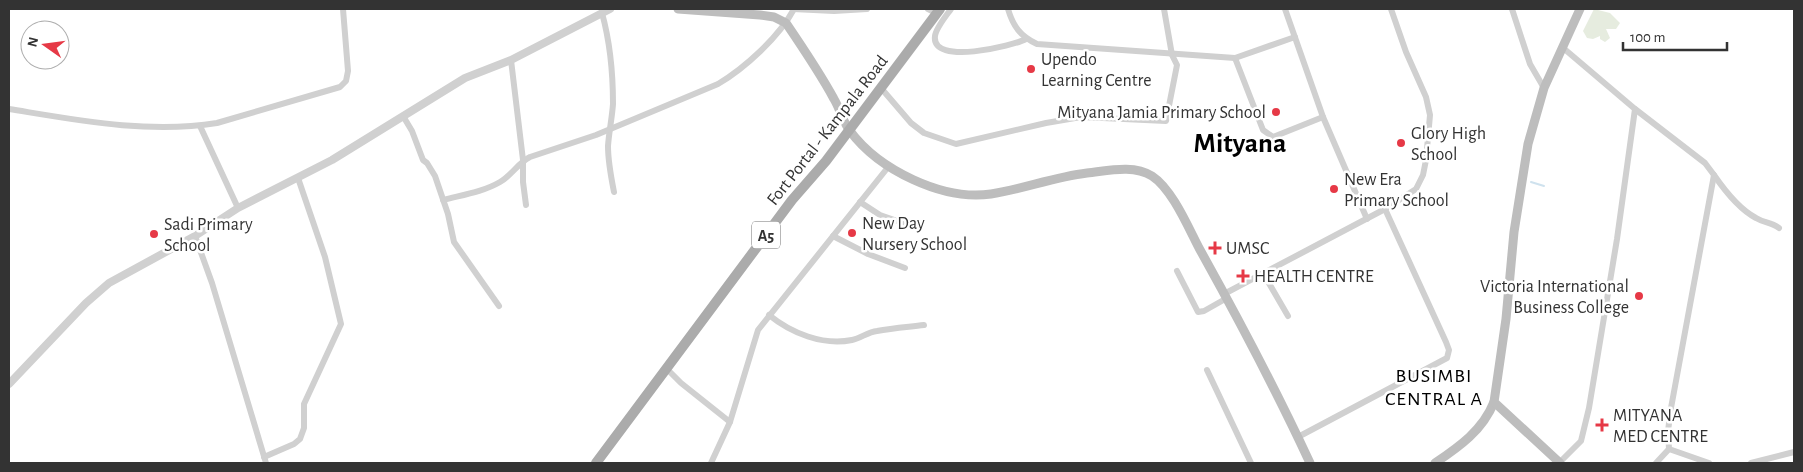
<svg xmlns="http://www.w3.org/2000/svg" width="1803" height="472" font-family="'Alegreya Sans',sans-serif">
<rect width="100%" height="100%" fill="#fff"/>
<!-- green -->
<path fill="#e6ecdf" d="M1594,9L1610,13L1620,23L1616,29H1606L1610,38L1605,42L1600,39V36L1593,39L1587,38L1583,31Z"/>
<g fill="none" stroke-linecap="round" stroke-linejoin="round">
<!-- stream -->
<path stroke="#cfe2ee" stroke-width="2" d="M1531,182L1544,186"/>
<!-- minor -->
<g stroke="#d0d0d0" stroke-width="6">
<path d="M793,9L834,11L867,9"/>
<path d="M928,9L936,13"/>
<path d="M951,9C946,16 936,28 935,36C931,66 1013,46 1026,39"/>
<path d="M1008,9C1013,26 1020,36 1037,44L1235,58L1295,37"/>
<path d="M1285,9L1323,117L1367,219"/>
<path d="M1512,9L1530,64L1544,88"/>
<path d="M602,13C610,42 613,74 613,104C612,118 609,132 608,146C608,162 611,177 614,192"/>
<path d="M1235,58L1263,130L1273,137L1323,117"/>
<path d="M511,60L523,160V182L526,205"/>
<path d="M881,88L911,123L924,133L956,144L1046,123L1081,117L1166,121L1177,65L1172,55L1164,9"/>
<path d="M9,109C77,120 148,134 217,123L340,87L346,81L348,71L343,9"/>
<path d="M1635,109L1705,163L1714,175L1671,408L1668,431L1669,449L1656,463"/>
<path d="M403,116L412,131L423,160L427,163L435,176L448,214L454,242L499,306"/>
<path d="M200,126L238,208"/>
<path d="M1714,175C1725,191 1739,209 1756,218C1764,223 1772,222 1779,228"/>
<path d="M443,200C462,195 483,192 500,182C512,175 518,163 530,157L596,135L718,84C745,68 779,37 794,9"/>
<path d="M860,202L880,215L906,224"/>
<path d="M195,236L212,283L266,463"/>
<path d="M833,236L868,254L905,268"/>
<path d="M1177,271L1198,312L1204,311L1227,298"/>
<path d="M1263,273L1288,316"/>
<path d="M1224,294L1385,209L1416,189L1423,175L1426,160L1430,115L1426,97L1406,52L1391,9"/>
<path d="M769,315C791,333 823,346 852,340C861,338 868,332 877,331C893,328 908,327 924,325"/>
<path d="M667,369L681,383L730,422"/>
<path d="M1207,370L1251,463"/>
<path d="M1298,437L1447,358L1449,350L1446,342L1385,209"/>
<path d="M1669,449L1709,463"/>
<path d="M264,457L294,444L300,439L304,428V404L341,324L325,257L298,178"/>
<path d="M711,463L730,422L758,330L889,166"/>
<path d="M1559,463L1581,441L1589,408L1617,239L1635,109L1562,47"/>
<path d="M1751,463L1794,452"/>
</g>
<!-- tertiary -->
<path stroke="#d0d0d0" stroke-width="8" d="M9,384L86,303L109,283L195,236L238,208L332,160L465,78L511,60L610,9"/>
<!-- secondary -->
<g stroke="#bdbdbd" stroke-width="9">
<path d="M678,9L760,15L774,17L786,23C803,48 820,73 834,99C840,109 843,122 850,131C879,170 943,201 991,194C1023,189 1054,177 1087,173C1107,171 1133,164 1152,176C1172,189 1188,227 1199,248C1238,318 1276,390 1310,463"/>
<path d="M1435,463C1459,447 1483,430 1494,402"/>
<path d="M1560,463L1494,402L1506,319L1514,232L1528,144L1544,88L1580,9"/>
</g>
<!-- primary -->
<path stroke="#ababab" stroke-width="10" d="M596,463L792,200L826,161L940,9"/>
</g>
<!-- markers -->
<g fill="#e63946" stroke="#fff" stroke-width="2">
<circle cx="1031" cy="69" r="5"/>
<circle cx="1276" cy="112" r="5"/>
<circle cx="1401" cy="143" r="5"/>
<circle cx="1334" cy="189" r="5"/>
<circle cx="852" cy="233" r="5"/>
<circle cx="154" cy="234" r="5"/>
<path d="M1212.5 240.5h5v5h5v5h-5v5h-5v-5h-5v-5h5z"/>
<path d="M1240.5 268.5h5v5h5v5h-5v5h-5v-5h-5v-5h5z"/>
<circle cx="1639" cy="296" r="5"/>
<path d="M1599.5 417.5h5v5h5v5h-5v5h-5v-5h-5v-5h5z"/>
</g>
<g text-anchor="middle" stroke-width="5" stroke-linejoin="round" paint-order="stroke">
<!-- shield labels -->
<rect fill="#fff" stroke="#707070" stroke-width="1" x="752" y="221.5" width="28" height="27" rx="4"/>
<g font-size="16" font-weight="bold" fill="#333">
<text x="766" y="241">A5</text>
</g>
<!-- poi labels -->
<g font-size="18" fill="#333" stroke="#fff" text-anchor="start">
<text x="1041" y="65">Upendo<tspan x="1041" dy="21">Learning Centre</tspan></text>
<text x="1266" y="118" text-anchor="end">Mityana Jamia Primary School</text>
<text x="1411" y="139">Glory High<tspan x="1411" dy="21">School</tspan></text>
<text x="1344" y="185">New Era<tspan x="1344" dy="21">Primary School</tspan></text>
<text x="862" y="229">New Day<tspan x="862" dy="21">Nursery School</tspan></text>
<text x="164" y="230">Sadi Primary<tspan x="164" dy="21">School</tspan></text>
<text x="1226" y="254">UMSC</text>
<text x="1254" y="282">HEALTH CENTRE</text>
<text x="1629" y="292" text-anchor="end">Victoria International<tspan x="1629" dy="21">Business College</tspan></text>
<text x="1613" y="421">MITYANA<tspan x="1613" dy="21">MED CENTRE</tspan></text>
</g>
<!-- street labels -->
<g font-size="18" fill="#333" stroke="#fff">
<text transform="translate(827 130) rotate(-52)" y="6">Fort Portal - Kampala Road</text>
</g>
<!-- quarter labels -->
<g font-size="20" letter-spacing="1" fill="#000" stroke="#fff">
<text x="1434" y="382">BUSIMBI<tspan x="1434" dy="23">CENTRAL A</tspan></text>
</g>
<!-- town labels -->
<g font-size="28" font-weight="bold" fill="#000" stroke="#fff">
<text x="1240" y="152">Mityana</text>
</g>
</g>
<!-- border -->
<rect width="1803" height="472" fill="none" stroke="#333333" stroke-width="20"/>
<!-- north arrow -->
<g transform="translate(45 45) rotate(284)"><circle r="24" fill="#ffffff" stroke="#adadad"/>
<path d="M0-4L9 19L0 12L-9 19Z" fill="#e63946"/>
<text y="-8" font-size="14" font-weight="bold" text-anchor="middle" fill="#333333">N</text>
</g>
<!-- scale -->
<path d="M1623 42v8h104v-8" fill="none" stroke="#333333" stroke-width="2.5"/>
<text x="1630" y="42" font-size="15" fill="#333333" stroke="#ffffff" stroke-width="4" paint-order="stroke">100 m</text>
</svg>
